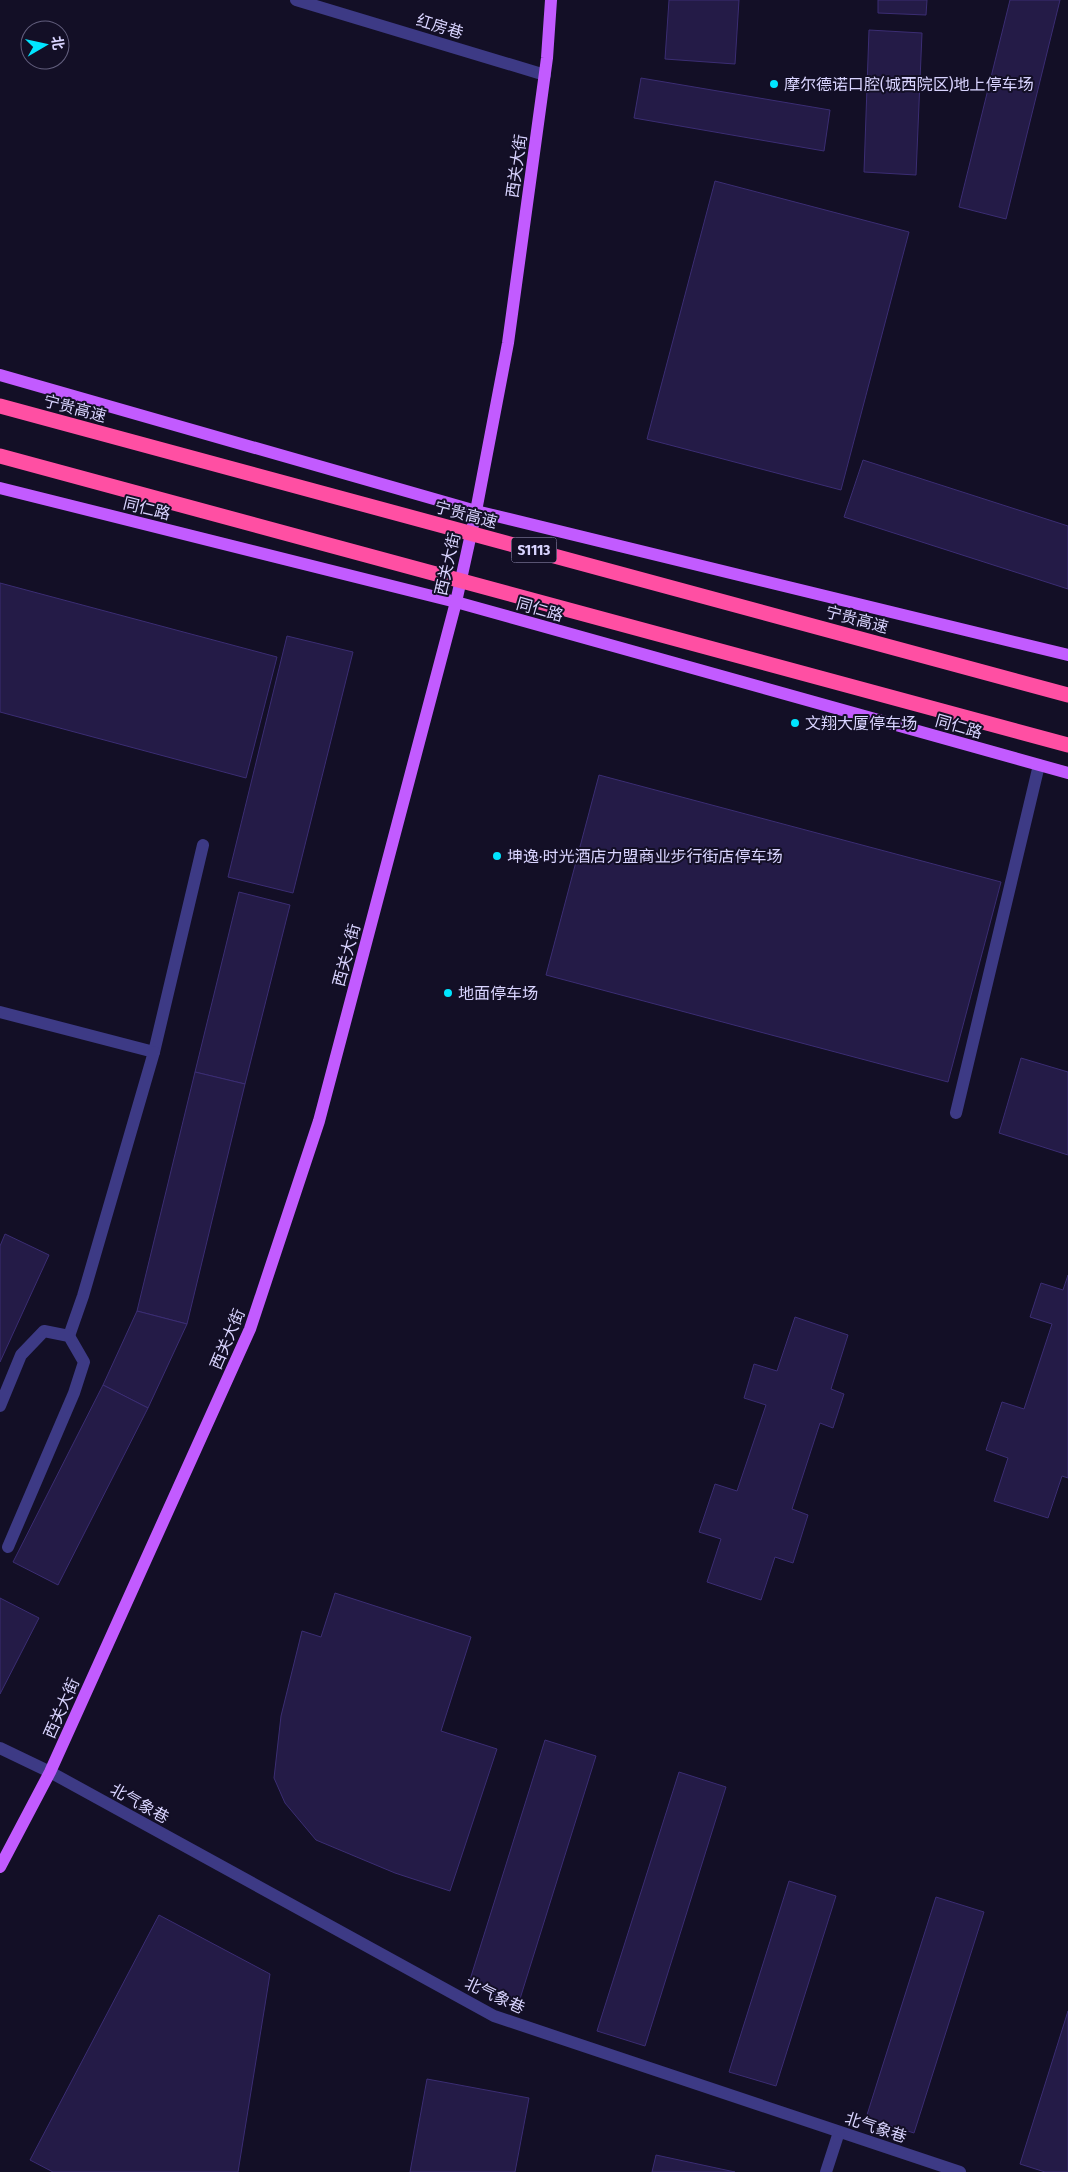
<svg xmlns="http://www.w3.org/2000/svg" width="1068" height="2172" font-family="'Fira Sans Condensed','Noto Sans SC',sans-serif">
<rect width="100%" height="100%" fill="#130f26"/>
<!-- building -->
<g fill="#241b47" stroke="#3b2d73">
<path d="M669,0H739L735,64L665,59Z"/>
<path d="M878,0H927L926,15L878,13Z"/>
<path d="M1010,0H1060L1006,219L959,207Z"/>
<path d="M869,30L922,33L916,175L864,172Z"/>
<path d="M641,78L830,110L824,151L634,118Z"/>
<path d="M715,181L909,232L841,490L647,439Z"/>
<path d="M863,460L1068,526V589L844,517Z"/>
<path d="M0,583L277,657L246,778L0,712Z"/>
<path d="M287,636L353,652L293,893L228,877Z"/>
<path d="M599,775L1001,882L948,1082L546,975Z"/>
<path d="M239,892L290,905L245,1084L195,1072Z"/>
<path d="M1021,1058L1068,1072V1155L999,1133Z"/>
<path d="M195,1072L245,1084L187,1324L137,1311Z"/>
<path d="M5,1234L49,1255L0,1362V1246Z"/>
<path d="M1068,1275V1478L1062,1476L1048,1518L994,1501L1008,1458L986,1450L1002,1402L1024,1409L1052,1324L1030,1317L1041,1283L1063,1290Z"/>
<path d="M137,1311L187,1324L148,1408L103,1385Z"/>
<path d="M795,1317L848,1335L831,1389L844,1394L833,1428L820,1423L792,1509L808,1515L793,1563L775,1557L761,1600L707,1582L721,1539L699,1532L715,1484L737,1491L766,1405L744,1398L754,1364L777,1371Z"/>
<path d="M103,1385L148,1408L58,1585L13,1562Z"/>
<path d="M335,1593L471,1637L441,1731L497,1749L450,1891L395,1873L316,1840L285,1803L274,1778L281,1716L302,1631L321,1637Z"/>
<path d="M0,1598L39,1618L0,1694Z"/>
<path d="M545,1740L596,1756L519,2002L468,1986Z"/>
<path d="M679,1772L726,1787L645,2046L597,2031Z"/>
<path d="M789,1881L836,1896L776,2086L729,2072Z"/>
<path d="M936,1897L984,1912L914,2133L866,2118Z"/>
<path d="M159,1915L270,1974L238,2172H53L30,2160Z"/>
<path d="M1068,2011V2172H1045L1020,2164Z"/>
<path d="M427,2079L529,2098L515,2172H410Z"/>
<path d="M656,2155L735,2172H652Z"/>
</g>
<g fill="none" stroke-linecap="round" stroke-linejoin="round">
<!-- service -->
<g stroke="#3d3a85" stroke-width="12">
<path d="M0,1012L154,1052L203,845"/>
<path d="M956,1113L1039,765"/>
<path d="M69,1336L83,1296L154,1052"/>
<path d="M0,1406L21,1355L44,1331L69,1336L84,1362L74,1393L8,1547"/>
</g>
<!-- minor -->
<g stroke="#3d3a85" stroke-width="12">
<path d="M296,0L545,75"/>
<path d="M0,1748L50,1772L494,2016L960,2172"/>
<path d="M826,2172L839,2132"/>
</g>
<!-- primary -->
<g stroke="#c25bff" stroke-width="12">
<path d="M0,375L476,511L1068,655"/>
<path d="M0,488L456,602L1068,773"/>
<path d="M0,1867L50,1772L250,1329L319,1121L456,602L476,511L508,343L547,58L551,0"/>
</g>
<!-- motorway-bridge -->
<g stroke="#ff4fa3" stroke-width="15">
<path d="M0,406L1068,695"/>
<path d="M0,456L1068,745"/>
</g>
</g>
<!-- markers -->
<g fill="#00e5ff" stroke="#130f26" stroke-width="2">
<circle cx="774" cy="84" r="5"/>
<circle cx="795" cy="723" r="5"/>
<circle cx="497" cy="856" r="5"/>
<circle cx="448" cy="993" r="5"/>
</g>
<g text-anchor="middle" stroke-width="4" stroke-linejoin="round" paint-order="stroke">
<!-- shield labels -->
<rect fill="#130f26" stroke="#9e99be" stroke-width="1" x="511.5" y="537.5" width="45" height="25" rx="4"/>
<g font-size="15" font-weight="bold" fill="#d9d4ff">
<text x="534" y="555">S1113</text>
</g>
<!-- street labels -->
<g font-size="16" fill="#d9d4ff" stroke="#130f26">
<text transform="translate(440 26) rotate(17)" y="6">红房巷</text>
<text transform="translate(516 166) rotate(-82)" y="6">西关大街</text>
<text transform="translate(75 408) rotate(15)" y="6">宁贵高速</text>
<text transform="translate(147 508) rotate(14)" y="6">同仁路</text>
<text transform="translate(466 514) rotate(15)" y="6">宁贵高速</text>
<text transform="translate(447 564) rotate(-77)" y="6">西关大街</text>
<text transform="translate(540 609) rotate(16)" y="6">同仁路</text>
<text transform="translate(857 619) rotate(15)" y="6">宁贵高速</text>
<text transform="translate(959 726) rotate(16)" y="6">同仁路</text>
<text transform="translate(346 955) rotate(-75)" y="6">西关大街</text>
<text transform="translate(227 1339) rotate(-67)" y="6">西关大街</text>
<text transform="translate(61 1708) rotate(-66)" y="6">西关大街</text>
<text transform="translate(140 1803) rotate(29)" y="6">北气象巷</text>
<text transform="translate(495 1995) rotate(25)" y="6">北气象巷</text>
<text transform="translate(876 2127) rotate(18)" y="6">北气象巷</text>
</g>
<!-- poi labels -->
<g font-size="16" fill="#d9d4ff" stroke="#130f26" text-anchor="start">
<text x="784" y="90">摩尔德诺口腔(城西院区)地上停车场</text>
<text x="805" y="729">文翔大厦停车场</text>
<text x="507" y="862">坤逸·时光酒店力盟商业步行街店停车场</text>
<text x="458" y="999">地面停车场</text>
</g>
</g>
<!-- north arrow -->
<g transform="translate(45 45) rotate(81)"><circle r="24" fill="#130f26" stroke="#625e7d"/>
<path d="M0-4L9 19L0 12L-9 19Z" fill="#00e5ff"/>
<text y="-8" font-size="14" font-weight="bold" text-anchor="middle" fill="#d9d4ff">北</text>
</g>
</svg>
